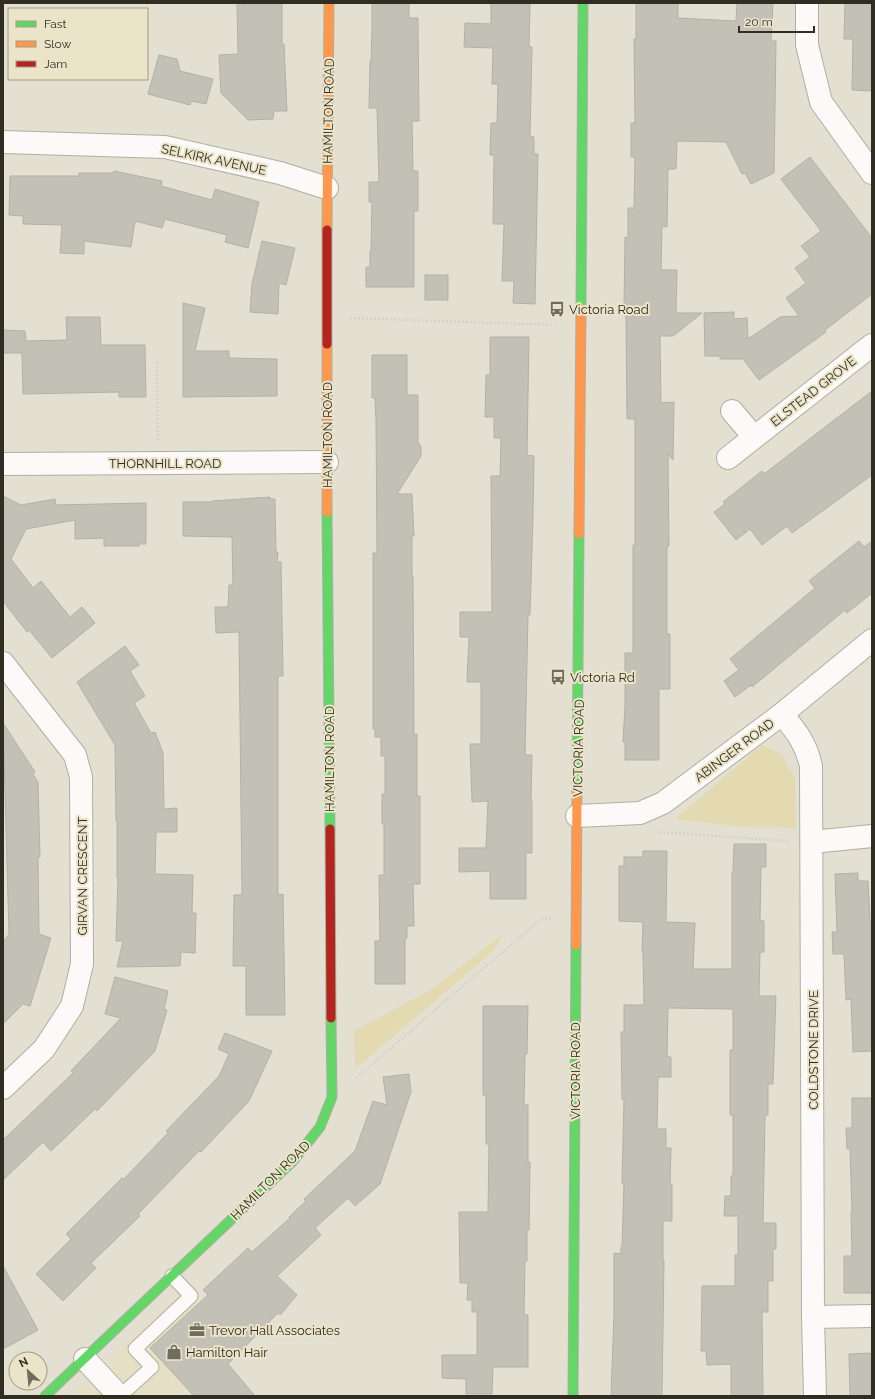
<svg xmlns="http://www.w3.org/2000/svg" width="875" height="1399" font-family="Raleway,sans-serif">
<rect width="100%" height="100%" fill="#e3e0d1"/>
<!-- built -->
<path fill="#e5dfc5" d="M190,1282L235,1341L174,1396H72Z"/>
<!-- green -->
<g fill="#e3dab2">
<path d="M762,745L781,754L795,778L796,828L744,827L675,819Z"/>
<path d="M504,933L492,952L355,1069L354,1031L432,989Z"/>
</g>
<!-- building -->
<g fill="#c3c1b5" stroke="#b3b1a5">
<path d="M245,3H282V44H284L287,111H274L273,119L248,120L221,93L219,55L238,54L237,5H245Z"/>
<path d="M372,3H409V18H418L419,121H412L413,171H418V211H414V287H366V267H370V251H371L372,202H369V182H379L377,108H369L370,61H371L372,30Z"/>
<path d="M491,3H530L529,47H532L530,136L534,137V154H538L535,304L513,303L514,281H502L504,224H493L494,155H490L491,123H497L498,84H492L493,48L464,47L465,23L491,24Z"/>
<path d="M636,3H678V18L736,21L737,3H773L771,41H776L774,173L751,184L745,173L742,174L726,142L677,141L676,169H668L667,227L662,226L661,270H677L676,313H702L673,336H660L661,403L674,402L673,460L668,454L669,546H667V634H670V689H659V760H625V742H623L625,705V653H633V545H635V419H627L626,316H624V306L625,237L628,238V208H634L635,157H631V123H635L634,39H636Z"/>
<path d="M845,3H872V91L852,90L853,39H844Z"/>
<path d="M159,55L177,59L180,71L213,79L206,104L191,101L190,105L148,94Z"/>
<path d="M810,157L872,238V294L825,330L826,332L759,380L743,359H720V356H705L704,313L734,312V319L747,318L748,339L780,317L799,316L786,298L806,283L795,268L810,257L801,246L821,231L781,179Z"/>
<path d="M114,171L162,181L161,186L212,200L215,189L259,202L248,248L225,242L227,235L165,219L162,228L135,221L131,247L84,241V254L60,253L62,225L23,224V216L9,215L10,176H79V173H114Z"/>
<path d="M262,241L295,248L286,285L279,283L278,314L250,312L252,284Z"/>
<rect x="425" y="275" width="23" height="25"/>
<path d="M183,303L205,308L195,351H229V358L277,359V396L183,397Z"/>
<path d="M66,317H100L101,345H145L146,397H119V392L23,394L22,353H3V330L25,331L26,341L67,340Z"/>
<path d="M490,337H529L527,455L534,456L533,516L530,615H528L525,755H532L531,801H532V853H526V899H490V871L459,872V848H486L488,801L472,802L470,744H481V682H467L469,637H460V612H492L491,476H500L501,438H494V417H485L486,375H490Z"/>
<path d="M372,355H407V395H418V443L421,446V456L397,494H412L414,536H412V576H413L414,735L417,734V796H420V884H413L414,926H407V938H405V984H375V941H380L379,875H384V824H382V794H385V756H381V737H375V729H373V553H377L376,420L375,398H372Z"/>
<path d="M872,391V475L792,533L787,526L762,545L750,529L736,540L714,512L725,504L723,502L762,471L764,474Z"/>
<path d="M3,496L21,505L55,499L56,505L146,503V544H139V546H104V538L75,539V520L26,529L11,559L33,588L41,581L70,617L82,607L95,623L52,658L29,630L27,632L3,601Z"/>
<path d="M270,497V499H275L276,552H278L277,562H281L283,676H278V895L283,894L285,1015H246V966H233L234,895H242L239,632L216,633L215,607H228L229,585H233L232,537L183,536V502H212V501Z"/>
<path d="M859,541L864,547L872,541V593L847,613L845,610L752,687L751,685L735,697L724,681L739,670L730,659L815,588L809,581Z"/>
<path d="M125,646L139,665L130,671L145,696L134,703L151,733L155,732L163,753L164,809L177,808V832H156L155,874L193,875L192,913H196L195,953L181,952L180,966L117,967L123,941H116L118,878H117V821H116L115,745L77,682Z"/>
<path d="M3,723L35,772L33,774L38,782L40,857H38L39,934L51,938L30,1006L23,1004L3,1024V942L9,934Z"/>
<path d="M734,844H766V867H761L760,920L764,921V952H760L759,996H776L773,1084H768V1115H765L763,1223H776V1249H773V1281H768V1312H762L763,1396H731V1364L707,1365L706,1351H701L702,1286H735V1255H738V1216H724L725,1196H731V1176H733V1115H730V1050H733V1009L668,1008L667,1057H671V1077H658L657,1129H666V1148H671L670,1184H672V1221H663V1261H664L662,1396H611L614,1313V1253L621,1254V1247H622L624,1183H622L624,1099H622L621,1032H624V1005H644L643,952H642L643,922L619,921V866H624V857H643V851H667L666,922L695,923L693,969H732V872H733Z"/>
<path d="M858,873V881H868L870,921H872V1051L853,1052L851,999L846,1000L844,954H833L832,932H837L835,874Z"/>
<path d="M115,977L168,991L164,1009L167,1010L155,1051L97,1111L95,1109L51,1151L43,1142L3,1180V1140L73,1073L71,1071L121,1018L105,1014Z"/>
<path d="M483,1006H528L527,1054H525L524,1105H528V1162H530L529,1230H527V1261H525L524,1315H528V1367H493L492,1394H466V1379L442,1378V1355H477V1312H472V1300H467L468,1283H460L459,1212H488L489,1144H486V1095H483Z"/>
<path d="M225,1033L272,1051L249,1101L201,1152L199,1151L138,1214L140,1216L91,1263L96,1268L63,1301L36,1274L71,1239L66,1234L122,1178L124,1179L144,1158L168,1133L166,1131L219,1076L229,1054L218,1049Z"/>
<path d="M409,1074L411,1092L380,1184L355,1206L348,1198L315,1228L321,1235L277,1276L297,1295L280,1315L278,1313L228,1364L255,1396H194L150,1348L208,1295L203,1290L248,1248L252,1252L290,1218L289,1217L306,1201L304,1199L355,1151L373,1101L387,1105L383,1077Z"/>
<path d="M852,1098H872V1293H844V1256H852L851,1212H852L850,1149H847L846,1128H852Z"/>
<path d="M3,1266L38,1330L3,1349Z"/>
<path d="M872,1353V1396H850L849,1354Z"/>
</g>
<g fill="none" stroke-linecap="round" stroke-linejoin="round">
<defs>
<path id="lane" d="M120,1396L152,1367L135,1349L191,1296L172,1276"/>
<g id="street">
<path d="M807,3V45L821,102L872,173"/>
<path d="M3,142L165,147L280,173L327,188"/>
<path d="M732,411L754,437"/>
<path d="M728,458L872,345"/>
<path d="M3,464L327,462"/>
<path d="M3,663L75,755L81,777L82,964L72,1006L44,1049L3,1088"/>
<path d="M782,714C796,731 806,743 811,766L813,1317L815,1396"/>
<path d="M577,816L640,813L663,803L782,714L872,640"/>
<path d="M812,842L872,836"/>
<path d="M813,1317L872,1316"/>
<path d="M85,1359L119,1396"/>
</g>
<g id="fast">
<path d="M581,308L583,3"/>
<path d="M327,512L330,829"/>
<path d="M577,791L579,534"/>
<path d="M45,1396L293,1161L320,1127L332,1097L331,1018"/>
<path d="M573,1396L576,945"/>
</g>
<g id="slow">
<path d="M327,230L329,3"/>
<path d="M327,344V512"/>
<path d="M579,534L581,308"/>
<path d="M576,945L577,791"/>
</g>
<g id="jam">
<path d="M327,230V344"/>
<path d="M330,829L331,1018"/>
</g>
</defs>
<!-- lane casing -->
<use href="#lane" stroke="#b0aea2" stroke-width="15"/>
<!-- street casing -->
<use href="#street" stroke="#b0aea2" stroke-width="24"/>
<!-- fast casing -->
<use href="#fast" stroke="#b0aea2" stroke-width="11"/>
<!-- slow casing -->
<use href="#slow" stroke="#b0aea2" stroke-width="11"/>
<!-- jam casing -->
<use href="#jam" stroke="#b0aea2" stroke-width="11"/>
<!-- path -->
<g stroke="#d4d2ce" stroke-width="2.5" stroke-dasharray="2 2" stroke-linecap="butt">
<path d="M350,318L557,325"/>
<path d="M157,362L158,440"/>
<path d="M659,832L788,841"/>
<path d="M356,1078L541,919L552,918"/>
</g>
<!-- lane -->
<use href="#lane" stroke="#fbfaf8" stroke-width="13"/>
<!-- street -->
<use href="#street" stroke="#fbfaf8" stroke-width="22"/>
<!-- fast -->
<use href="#fast" stroke="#63d668" stroke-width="9"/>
<!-- slow -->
<use href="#slow" stroke="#ff974d" stroke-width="9"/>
<!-- jam -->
<use href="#jam" stroke="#b3261e" stroke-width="9"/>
</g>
<!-- icons -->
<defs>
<symbol id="bus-bare" viewBox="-9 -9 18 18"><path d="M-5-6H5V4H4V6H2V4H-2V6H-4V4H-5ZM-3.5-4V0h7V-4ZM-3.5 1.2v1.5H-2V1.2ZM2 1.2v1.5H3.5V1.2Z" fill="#6f6c60" stroke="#ebe4c9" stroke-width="2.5" paint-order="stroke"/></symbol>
<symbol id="office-bare" viewBox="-9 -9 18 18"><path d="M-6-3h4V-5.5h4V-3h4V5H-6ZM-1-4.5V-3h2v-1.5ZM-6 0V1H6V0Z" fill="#6f6c60" stroke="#ebe4c9" stroke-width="2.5" paint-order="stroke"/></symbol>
<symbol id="shop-bare" viewBox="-9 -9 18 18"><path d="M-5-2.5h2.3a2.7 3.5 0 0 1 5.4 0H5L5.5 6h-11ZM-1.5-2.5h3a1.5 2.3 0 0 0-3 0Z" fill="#6f6c60" stroke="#ebe4c9" stroke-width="2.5" paint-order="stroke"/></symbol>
</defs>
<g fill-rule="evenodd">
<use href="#bus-bare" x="546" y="298" width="22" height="22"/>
<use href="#bus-bare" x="547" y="666" width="22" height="22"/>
<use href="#office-bare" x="186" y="1319" width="22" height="22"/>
<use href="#shop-bare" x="163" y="1341" width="22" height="22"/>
</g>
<g text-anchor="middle" stroke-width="4" stroke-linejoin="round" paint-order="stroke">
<!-- street labels -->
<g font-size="13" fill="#302d23" stroke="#ebe4c9">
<text transform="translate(328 111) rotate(-89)" y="5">HAMILTON ROAD</text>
<text transform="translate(214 159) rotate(12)" y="5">SELKIRK AVENUE</text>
<text transform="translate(813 391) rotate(-38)" y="5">ELSTEAD GROVE</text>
<text transform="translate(327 435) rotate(-90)" y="5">HAMILTON ROAD</text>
<text x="165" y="468">THORNHILL ROAD</text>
<text transform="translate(578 748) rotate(-89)" y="5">VICTORIA ROAD</text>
<text transform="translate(734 750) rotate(-37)" y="5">ABINGER ROAD</text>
<text transform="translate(329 759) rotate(-90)" y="5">HAMILTON ROAD</text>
<text transform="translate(82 876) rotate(-90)" y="5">GIRVAN CRESCENT</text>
<text transform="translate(813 1050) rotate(-90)" y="5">COLDSTONE DRIVE</text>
<text transform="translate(575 1071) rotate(-90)" y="5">VICTORIA ROAD</text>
<text transform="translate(270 1180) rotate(-45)" y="5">HAMILTON ROAD</text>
</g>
<!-- poi labels -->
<g font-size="13" fill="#302d23" stroke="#ebe4c9" text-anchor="start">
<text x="569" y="314">Victoria Road</text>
<text x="570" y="682">Victoria Rd</text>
<text x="209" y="1335">Trevor Hall Associates</text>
<text x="186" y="1357">Hamilton Hair</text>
</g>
</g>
<!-- border -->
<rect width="875" height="1399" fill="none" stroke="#302d23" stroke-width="8"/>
<!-- legend -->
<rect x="8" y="8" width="140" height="72" fill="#ebe4c9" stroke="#a09b87"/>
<rect x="16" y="21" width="20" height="6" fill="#63d668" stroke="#a09b87"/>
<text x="44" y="28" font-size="12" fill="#302d23">Fast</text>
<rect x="16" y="41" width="20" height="6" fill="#ff974d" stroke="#a09b87"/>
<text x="44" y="48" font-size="12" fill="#302d23">Slow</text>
<rect x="16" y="61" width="20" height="6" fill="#b3261e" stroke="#a09b87"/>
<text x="44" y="68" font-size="12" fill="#302d23">Jam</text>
<!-- north arrow -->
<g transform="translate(28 1371) rotate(333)"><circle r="19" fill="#ebe4c9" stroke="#a09b87"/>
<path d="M0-3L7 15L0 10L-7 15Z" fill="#6f6c60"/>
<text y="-6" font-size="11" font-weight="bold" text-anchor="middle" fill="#302d23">N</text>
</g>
<!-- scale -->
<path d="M739 26v6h75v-6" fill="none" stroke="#302d23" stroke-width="2"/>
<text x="745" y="26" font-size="12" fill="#302d23" stroke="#ebe4c9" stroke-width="3" paint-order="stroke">20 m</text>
</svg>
